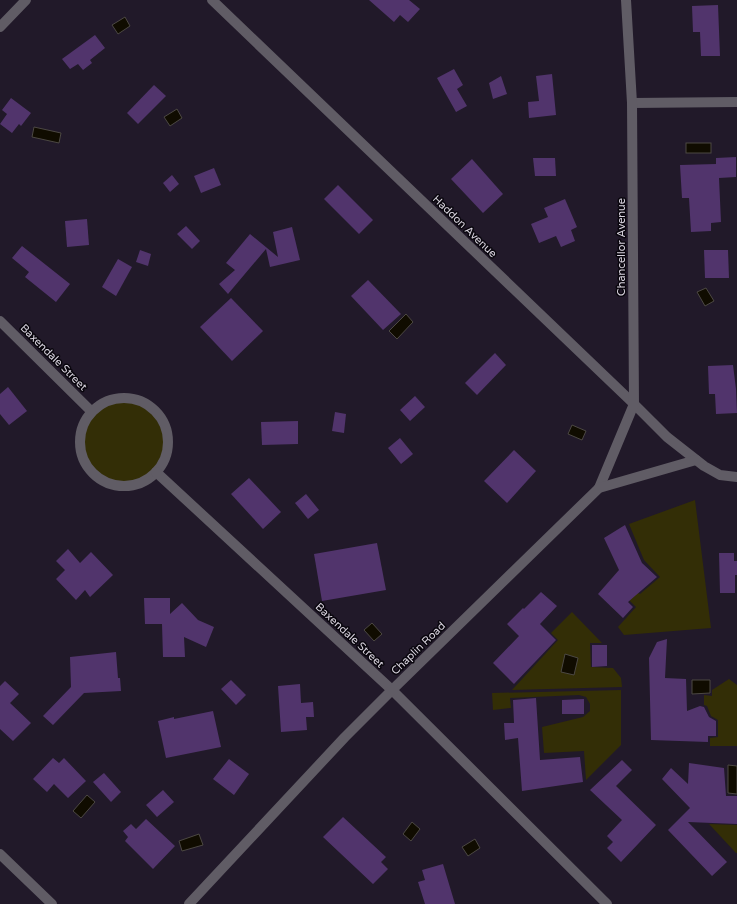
<svg xmlns="http://www.w3.org/2000/svg" width="737" height="904" font-family="'Varela Round',sans-serif">
<rect width="100%" height="100%" fill="#211929"/>
<!-- green -->
<g fill="#332e06">
<circle cx="124" cy="441" r="44"/>
<path d="M695,500L711,628L624,635L618,627L636,607L621,592L627,587L640,594L660,577L644,560L629,524Z"/>
<path d="M572,612L602,643H590L591,667L613,668L621,678L622,687L512,690L558,640L551,633Z"/>
<path d="M729,679L737,685V746H710V738L718,737V720L711,716L707,706L704,705V695L712,696V690Z"/>
<path d="M621,690V745L586,780L584,751L544,753L542,727L583,717L590,711V704L586,697L579,695L510,698L511,708L493,710L492,693Z"/>
<path d="M709,824L737,825V853H736Z"/>
</g>
<!-- water -->
<g fill="#100c00" stroke="#4c4843">
<path d="M125,17L130,26L118,34L112,25Z"/>
<path d="M177,109L182,118L170,126L164,117Z"/>
<path d="M34,127L61,133L59,143L32,137Z"/>
<rect x="686" y="143" width="25" height="10"/>
<path d="M706,288L714,301L705,306L697,292Z"/>
<path d="M406,314L413,322L397,339L389,331Z"/>
<path d="M572,425L586,431L582,440L568,434Z"/>
<path d="M372,623L382,634L374,641L364,630Z"/>
<path d="M565,654L578,658L574,675L561,672Z"/>
<path d="M692,680H710V693L692,694Z"/>
<path d="M728,765L737,766V794L728,793Z"/>
<path d="M87,795L95,802L81,818L73,811Z"/>
<path d="M412,822L420,829L411,841L403,834Z"/>
<path d="M199,834L203,845L182,851L179,841Z"/>
<path d="M475,839L480,848L468,856L462,847Z"/>
</g>
<!-- building -->
<g fill="#51346c">
<path d="M369,0H409L420,9L408,22L400,15L394,22Z"/>
<path d="M718,5L720,56H701L700,32H693L692,6Z"/>
<path d="M95,35L105,48L90,60L92,63L83,70L78,64L70,69L62,59Z"/>
<path d="M454,69L463,85L457,89L467,106L456,112L437,78Z"/>
<path d="M552,74L556,115L529,118L528,102L539,101L536,76Z"/>
<path d="M501,76L507,94L493,99L489,83Z"/>
<path d="M154,85L166,96L138,124L127,113Z"/>
<path d="M11,98L31,113L21,126L19,124L12,133L0,124L7,114L2,110Z"/>
<path d="M736,157V177L719,178L721,222L711,223V231L691,232L689,198H682L680,165L716,164V158Z"/>
<path d="M533,158H555L556,176H535Z"/>
<path d="M472,159L503,194L483,213L451,179Z"/>
<path d="M214,168L221,185L201,193L194,176Z"/>
<path d="M172,175L179,184L170,192L163,183Z"/>
<path d="M338,185L373,220L359,234L324,199Z"/>
<path d="M565,199L577,227L571,230L575,241L561,247L556,236L539,243L531,224L548,217L544,208Z"/>
<path d="M87,219L89,245L67,247L65,221Z"/>
<path d="M186,226L200,241L192,249L177,234Z"/>
<path d="M292,227L300,260L270,267L266,249L228,294L219,284L235,270L226,263L250,234L278,257L273,232Z"/>
<path d="M22,246L70,284L56,302L25,277L29,272L12,258Z"/>
<path d="M140,250L151,254L148,266L136,262Z"/>
<path d="M704,250H728L729,278H705Z"/>
<path d="M118,259L132,267L116,296L102,287Z"/>
<path d="M368,280L401,314L383,330L351,296Z"/>
<path d="M231,298L263,331L232,361L200,327Z"/>
<path d="M495,353L506,365L477,395L465,383Z"/>
<path d="M733,365L736,389L737,413L716,414L715,394H709L708,366Z"/>
<path d="M8,387L27,411L9,425L0,414V394Z"/>
<path d="M415,396L425,407L410,421L400,410Z"/>
<path d="M335,412L346,414L344,433L332,431Z"/>
<path d="M298,421V444L262,445L261,422Z"/>
<path d="M400,438L413,454L401,464L388,448Z"/>
<path d="M514,450L536,471L507,503L484,481Z"/>
<path d="M249,478L281,512L263,529L231,494Z"/>
<path d="M306,494L319,510L308,519L295,503Z"/>
<path d="M625,525L642,563L657,577L628,602L633,607L623,618L598,594L619,570L604,538Z"/>
<path d="M377,543L386,590L322,601L314,554Z"/>
<path d="M68,549L80,563L91,552L113,575L90,597L85,590L76,600L56,579L65,570L56,561Z"/>
<path d="M719,553H734V561H737V575H735V593H720Z"/>
<path d="M541,592L557,606L540,624L556,640L514,684L493,663L519,636L507,624L523,608L524,609Z"/>
<path d="M144,598H170V614L182,603L198,620L214,627L206,647L184,637L185,657H163L162,624H145Z"/>
<path d="M667,639L665,678L686,679L687,711L700,706L704,707L709,717L716,721V736H708V742L651,740L649,658L657,642Z"/>
<path d="M592,645H607V666L592,667Z"/>
<path d="M116,652L118,678H120L121,691L84,693L53,725L43,716L71,687L70,657Z"/>
<path d="M231,680L246,695L236,705L221,689Z"/>
<path d="M5,681L19,694L10,703L31,723L13,741L0,729V686Z"/>
<path d="M300,684L301,703L313,702L314,717H306L307,730L281,732L278,686Z"/>
<path d="M536,698L540,760L580,757L583,782L522,791L518,738L505,740L504,723H514L513,700Z"/>
<path d="M584,699V714H562V700Z"/>
<path d="M213,711L221,747L166,758L158,721L174,717V719Z"/>
<path d="M53,758L59,763L64,758L86,781L68,798L54,784L47,792L33,779Z"/>
<path d="M229,759L249,774L234,795L213,779Z"/>
<path d="M622,760L632,770L616,786L656,825L621,862L607,848L613,842L607,836L622,820L590,790Z"/>
<path d="M689,763L724,768L726,796H737V824L688,822L727,862L712,876L668,830L690,808L662,779L671,768L688,784Z"/>
<path d="M104,773L121,792L111,802L93,782Z"/>
<path d="M163,790L174,802L157,817L146,805Z"/>
<path d="M343,817L386,857L381,862L388,869L373,884L323,837Z"/>
<path d="M146,819L175,846L153,869L125,841L128,837L123,831L131,824L136,829Z"/>
<path d="M443,864L455,904H425L418,882L425,880L422,870Z"/>
</g>
<g fill="none" stroke-linecap="round" stroke-linejoin="round">
<!-- minor -->
<g stroke="#605c65" stroke-width="10">
<path d="M212,0L634,404L667,437L704,466L720,475L737,477"/>
<path d="M0,27L26,0"/>
<path d="M632,103L737,102"/>
<path d="M0,321L91,411"/>
<circle cx="124" cy="442" r="44"/>
<path d="M156,472L392,690L607,904"/>
<path d="M599,488L634,404L632,103L626,0"/>
<path d="M0,854L52,904"/>
<path d="M189,904L345,737L392,690L599,488L696,460"/>
</g>
</g>
<g text-anchor="middle" stroke-width="3" stroke-linejoin="round" paint-order="stroke">
<!-- street labels -->
<g font-size="11" fill="#d8d3de" stroke="#09060d">
<text transform="translate(465 226) rotate(44)" y="4">Haddon Avenue</text>
<text transform="translate(621 247) rotate(-90)" y="4">Chancellor Avenue</text>
<text transform="translate(54 357) rotate(45)" y="4">Baxendale Street</text>
<text transform="translate(350 635) rotate(43)" y="4">Baxendale Street</text>
<text transform="translate(418 648) rotate(-44)" y="4">Chaplin Road</text>
</g>
</g>
</svg>
